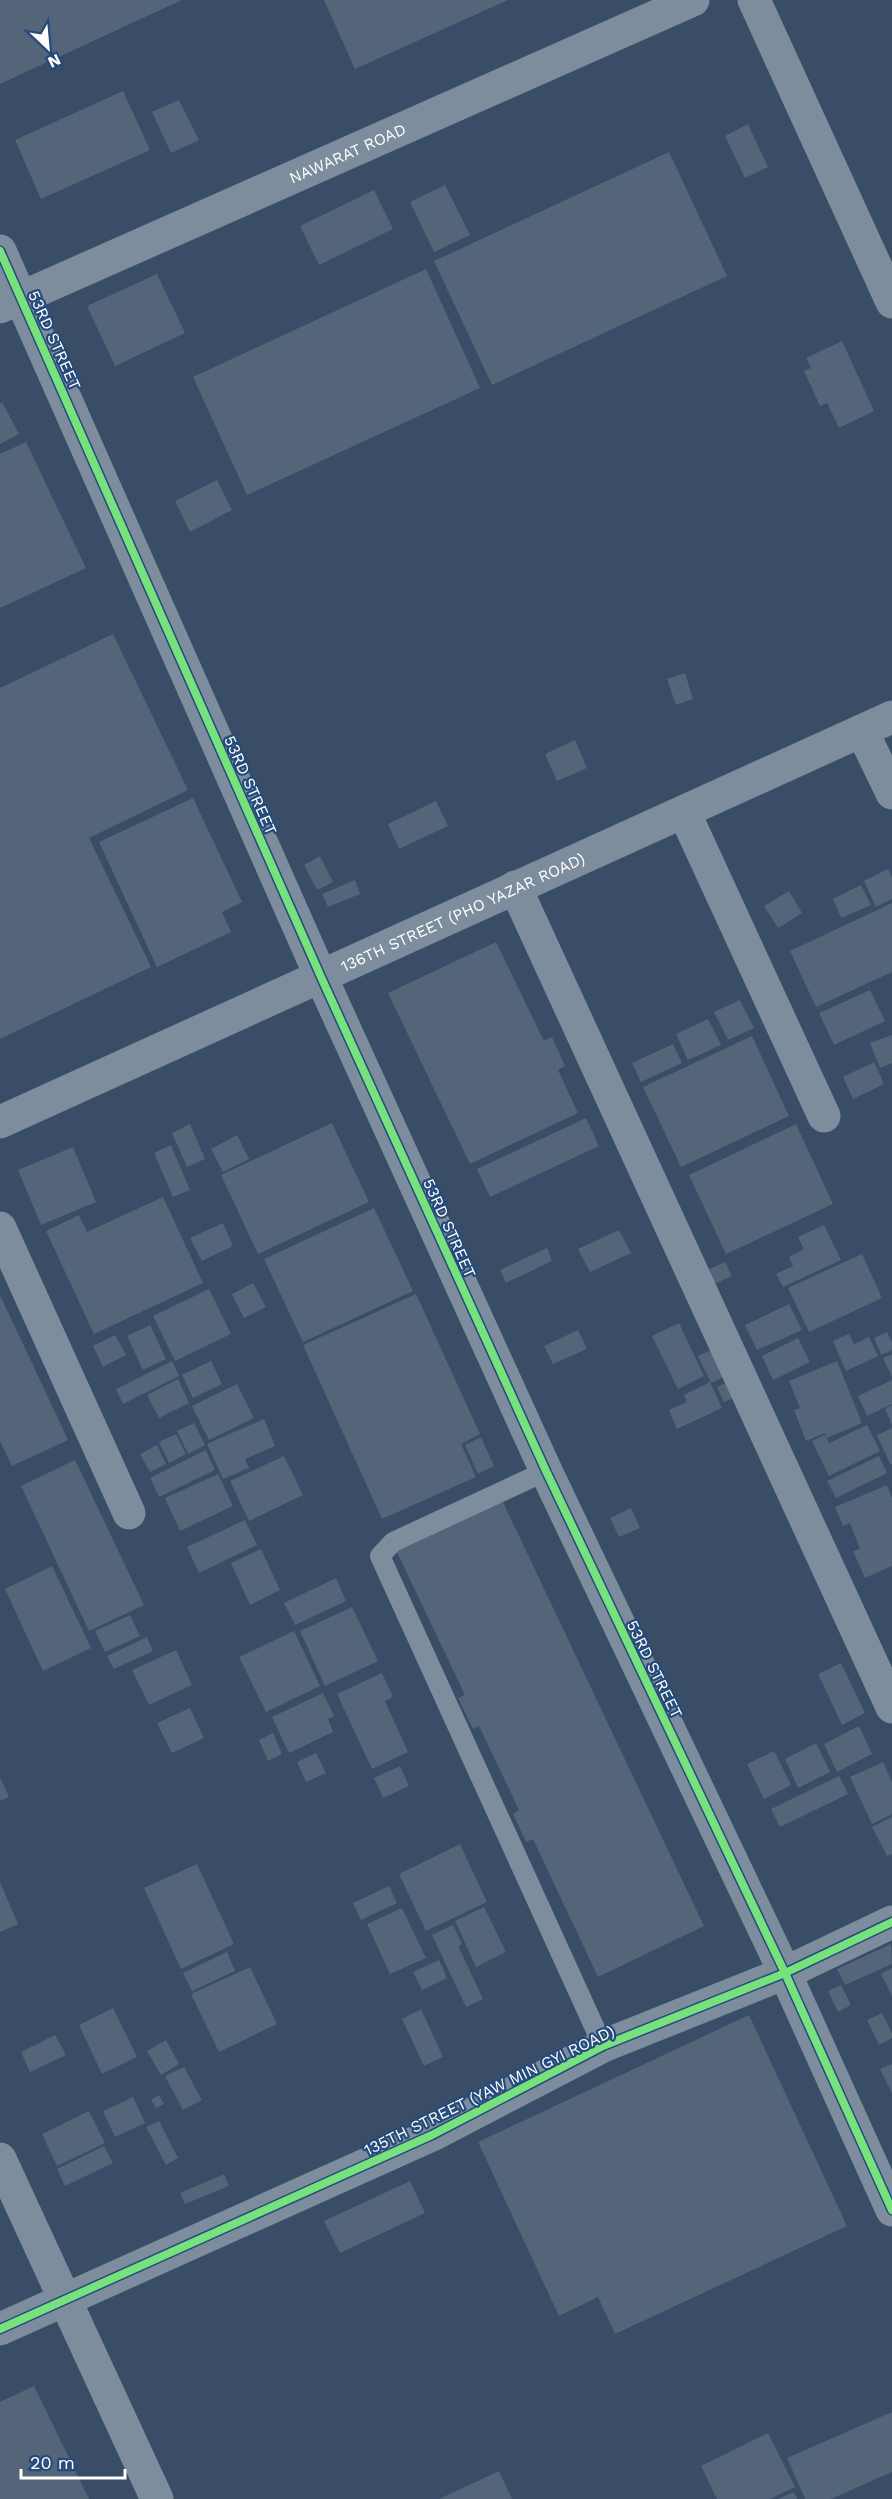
<svg xmlns="http://www.w3.org/2000/svg" width="892" height="2499" font-family="'Work Sans',sans-serif">
<rect width="100%" height="100%" fill="#394d67"/>
<!-- building -->
<g fill="#546479">
<path d="M0,0H182L0,84Z"/>
<path d="M324,0H508L355,69Z"/>
<path d="M123,91L150,150L41,199L15,140Z"/>
<path d="M179,100L199,140L171,153L152,112Z"/>
<path d="M748,124L768,167L745,178L725,136Z"/>
<path d="M669,152L727,276L492,385L434,261Z"/>
<path d="M445,185L470,235L434,252L410,202Z"/>
<path d="M374,190L393,229L319,265L300,226Z"/>
<path d="M426,269L480,388L247,495L193,377Z"/>
<path d="M157,274L185,333L115,366L87,306Z"/>
<path d="M842,341L874,411L839,428L827,403L820,406L804,371L811,368L806,358Z"/>
<path d="M2,402L19,434L0,444V404Z"/>
<path d="M26,442L86,568L0,608V454Z"/>
<path d="M217,480L232,510L190,532L175,501Z"/>
<path d="M113,634L188,790L89,838L151,967L0,1039V688Z"/>
<path d="M685,673L693,699L676,705L667,679Z"/>
<path d="M575,740L587,768L557,781L545,754Z"/>
<path d="M193,798L242,902L222,912L231,932L157,967L99,842Z"/>
<path d="M436,801L448,826L399,849L388,824Z"/>
<path d="M320,856L333,882L317,890L304,865Z"/>
<path d="M888,869L892,877V899L876,907L864,881Z"/>
<path d="M355,880L360,894L328,907L322,894Z"/>
<path d="M861,885L871,905L841,918L833,899Z"/>
<path d="M789,891L802,913L778,928L764,906Z"/>
<path d="M892,903V972L816,1007L790,951Z"/>
<path d="M496,942L544,1041L552,1037L565,1066L558,1070L578,1113L470,1164L388,993Z"/>
<path d="M870,990L885,1021L834,1045L819,1013Z"/>
<path d="M740,1000L754,1028L728,1040L714,1012Z"/>
<path d="M708,1019L721,1045L688,1060L676,1034Z"/>
<path d="M892,1035V1063L880,1068L870,1043Z"/>
<path d="M752,1036L789,1116L681,1167L643,1087Z"/>
<path d="M673,1044L682,1063L641,1082L632,1063Z"/>
<path d="M874,1062L884,1084L853,1099L843,1077Z"/>
<path d="M586,1118L599,1146L490,1197L477,1169Z"/>
<path d="M332,1123L369,1202L258,1254L221,1175Z"/>
<path d="M190,1124L205,1159L187,1167L172,1133Z"/>
<path d="M796,1124L833,1204L726,1254L689,1175Z"/>
<path d="M237,1135L249,1159L223,1172L211,1149Z"/>
<path d="M171,1145L190,1190L173,1197L154,1153Z"/>
<path d="M73,1147L96,1202L41,1225L18,1170Z"/>
<path d="M163,1197L203,1283L94,1334L46,1231L79,1215L87,1232Z"/>
<path d="M374,1208L413,1291L303,1342L264,1259Z"/>
<path d="M223,1223L233,1246L202,1261L190,1238Z"/>
<path d="M824,1225L841,1260L783,1287L776,1274L793,1266L789,1257L804,1249L798,1237Z"/>
<path d="M619,1230L631,1253L590,1272L578,1249Z"/>
<path d="M547,1248L552,1261L506,1283L500,1270Z"/>
<path d="M862,1254L882,1298L809,1332L788,1288Z"/>
<path d="M725,1262L732,1276L710,1286L703,1272Z"/>
<path d="M253,1283L266,1307L244,1318L232,1294Z"/>
<path d="M209,1289L231,1334L175,1361L153,1316Z"/>
<path d="M416,1294L480,1434L461,1444L476,1477L382,1519L303,1345Z"/>
<path d="M0,1295L68,1440L12,1466L0,1441Z"/>
<path d="M789,1304L802,1330L757,1350L745,1325Z"/>
<path d="M679,1323L704,1376L678,1389L652,1336Z"/>
<path d="M150,1325L166,1359L143,1370L127,1336Z"/>
<path d="M578,1330L587,1349L553,1364L544,1346Z"/>
<path d="M887,1332L892,1342V1350L881,1355L874,1338Z"/>
<path d="M849,1334L854,1344L869,1337L878,1356L846,1371L833,1341Z"/>
<path d="M115,1335L126,1355L103,1367L93,1346Z"/>
<path d="M798,1338L810,1362L773,1380L762,1356Z"/>
<path d="M718,1347L730,1374L711,1383L698,1356Z"/>
<path d="M892,1354V1377L883,1358Z"/>
<path d="M172,1361L179,1376L123,1404L116,1389Z"/>
<path d="M211,1361L222,1384L193,1398L182,1375Z"/>
<path d="M837,1361L862,1423L827,1438L825,1433L806,1441L794,1410L800,1408L789,1381Z"/>
<path d="M178,1379L189,1403L159,1418L147,1395Z"/>
<path d="M733,1380L740,1395L724,1402L717,1387Z"/>
<path d="M892,1380V1404L867,1416L858,1396Z"/>
<path d="M710,1382L722,1408L677,1429L669,1410L687,1402L684,1395Z"/>
<path d="M237,1384L254,1418L209,1440L192,1406Z"/>
<path d="M892,1405V1425L885,1409Z"/>
<path d="M264,1419L275,1446L245,1459L249,1468L223,1479L207,1444Z"/>
<path d="M194,1423L205,1445L188,1454L177,1431Z"/>
<path d="M867,1425L880,1451L829,1476L812,1441L825,1435L829,1443Z"/>
<path d="M892,1428V1464H890L877,1435Z"/>
<path d="M176,1434L186,1454L169,1463L159,1442Z"/>
<path d="M481,1437L494,1466L478,1474L465,1445Z"/>
<path d="M157,1445L166,1464L150,1472L140,1454Z"/>
<path d="M206,1450L215,1470L159,1497L150,1478Z"/>
<path d="M284,1456L303,1495L249,1521L230,1481Z"/>
<path d="M879,1456L887,1473L836,1498L827,1481Z"/>
<path d="M75,1460L144,1605L89,1631L21,1486Z"/>
<path d="M218,1474L233,1506L180,1531L165,1498Z"/>
<path d="M887,1485L892,1498V1566L865,1578L853,1551L860,1549L850,1523L843,1526L835,1507Z"/>
<path d="M501,1498L704,1926L598,1977L533,1839L526,1842L513,1814L519,1810L479,1726L473,1729L458,1698L465,1695L395,1548Z"/>
<path d="M631,1508L640,1528L619,1537L610,1518Z"/>
<path d="M245,1520L257,1545L199,1573L187,1547Z"/>
<path d="M261,1549L280,1590L250,1605L231,1563Z"/>
<path d="M52,1566L91,1648L43,1671L5,1589Z"/>
<path d="M336,1578L346,1601L295,1625L284,1603Z"/>
<path d="M352,1607L378,1661L325,1686L300,1631Z"/>
<path d="M130,1615L140,1636L105,1652L95,1631Z"/>
<path d="M294,1631L320,1686L266,1712L239,1657Z"/>
<path d="M147,1637L153,1651L114,1669L107,1656Z"/>
<path d="M176,1650L192,1685L149,1705L132,1670Z"/>
<path d="M841,1663L865,1713L842,1725L818,1674Z"/>
<path d="M382,1673L393,1697L385,1701L408,1752L372,1769L337,1694Z"/>
<path d="M323,1693L334,1716L328,1719L333,1732L289,1753L272,1717Z"/>
<path d="M190,1708L204,1738L172,1753L157,1723Z"/>
<path d="M859,1726L872,1754L837,1772L824,1744Z"/>
<path d="M273,1733L282,1754L268,1761L259,1740Z"/>
<path d="M816,1743L830,1772L798,1788L785,1759Z"/>
<path d="M774,1751L791,1785L764,1799L747,1764Z"/>
<path d="M316,1753L326,1773L306,1782L297,1762Z"/>
<path d="M883,1762L892,1782V1814L872,1824L850,1777Z"/>
<path d="M400,1766L409,1786L383,1798L374,1778Z"/>
<path d="M839,1776L848,1794L780,1827L771,1809Z"/>
<path d="M0,1777L9,1797L0,1801Z"/>
<path d="M892,1817V1854L887,1856L872,1827Z"/>
<path d="M460,1844L487,1902L426,1931L399,1874Z"/>
<path d="M197,1864L234,1944L181,1969L144,1888Z"/>
<path d="M0,1882L18,1924L0,1932Z"/>
<path d="M389,1886L397,1903L361,1920L353,1903Z"/>
<path d="M484,1907L506,1952L476,1967L455,1921Z"/>
<path d="M402,1908L426,1958L390,1974L367,1924Z"/>
<path d="M453,1925L462,1944L458,1946L483,1999L466,2007L432,1935Z"/>
<path d="M891,1944L892,1964L845,1985L837,1969Z"/>
<path d="M227,1952L235,1971L192,1991L183,1973Z"/>
<path d="M439,1960L447,1978L422,1990L413,1972Z"/>
<path d="M250,1967L277,2024L219,2052L191,1994Z"/>
<path d="M892,1968V1996L881,1974Z"/>
<path d="M841,1985L851,2005L838,2012L828,1991Z"/>
<path d="M113,2008L137,2057L102,2074L79,2025Z"/>
<path d="M421,2009L443,2057L424,2066L402,2019Z"/>
<path d="M882,2013L892,2033V2038L879,2045L867,2020Z"/>
<path d="M749,2015L847,2226L615,2334L598,2297L559,2316L478,2142Z"/>
<path d="M55,2035L66,2055L30,2072L21,2052Z"/>
<path d="M166,2040L179,2064L161,2075L147,2051Z"/>
<path d="M892,2064V2093L880,2069Z"/>
<path d="M184,2067L202,2100L183,2110L165,2076Z"/>
<path d="M159,2095L164,2104L156,2108L151,2100Z"/>
<path d="M133,2097L145,2123L115,2137L103,2111Z"/>
<path d="M89,2111L105,2143L57,2166L42,2134Z"/>
<path d="M159,2121L178,2158L166,2165L146,2127Z"/>
<path d="M104,2146L113,2163L65,2186L57,2169Z"/>
<path d="M224,2174L229,2186L185,2204L180,2193Z"/>
<path d="M410,2181L425,2213L340,2253L324,2221Z"/>
<path d="M34,2386L89,2499H0V2402Z"/>
<path d="M892,2412V2472L831,2499H805L787,2458Z"/>
<path d="M768,2433L795,2487L770,2499H717L701,2466Z"/>
<path d="M499,2471L512,2499H439Z"/>
<path d="M794,2492L797,2499H778Z"/>
</g>
<g fill="none" stroke-linecap="round" stroke-linejoin="round">
<!-- lane -->
<path stroke="#7d8d9e" stroke-width="20" d="M546,1471L393,1542L380,1556L603,2046"/>
<!-- street -->
<g stroke="#7d8d9e" stroke-width="33">
<path d="M754,0L892,302"/>
<path d="M0,251L321,977L546,1471L785,1973L892,2210"/>
<path id="s1" d="M0,307L693,0"/>
<path d="M862,731L892,793"/>
<path d="M684,812L824,1116"/>
<path d="M515,887L892,1707"/>
<path id="s2" d="M0,1122L892,717"/>
<path d="M0,1228L129,1513"/>
<path d="M0,2159L157,2499"/>
<path d="M0,2329L432,2135L603,2046L785,1973L892,1922"/>
</g>
<defs>
<g id="cycleway">
<path d="M0,251L321,977L546,1471L785,1973L892,2210"/>
<path d="M0,2329L432,2135L603,2046L785,1973L892,1922"/>
</g>
</defs>
<!-- cycleway casing -->
<use href="#cycleway" stroke="#254b7b" stroke-width="11"/>
<!-- cycleway -->
<use href="#cycleway" stroke="#77e17e" stroke-width="8"/>
</g>
<g text-anchor="middle" stroke-width="4.5" stroke-linejoin="round" paint-order="stroke">
<!-- street labels -->
<g font-size="16" fill="#fff" stroke="#254b7b">
<text dy="6" stroke="none"><textPath href="#s1" startOffset="380">NAWARAT ROAD</textPath></text>
<text transform="translate(55 340) rotate(66)" y="6">53RD STREET</text>
<text transform="translate(251 785) rotate(66)" y="6">53RD STREET</text>
<text dy="6" stroke="none"><textPath href="#s2" startOffset="508">136TH STREET (PHO YAZAR ROAD)</textPath></text>
<text transform="translate(450 1228) rotate(66)" y="6">53RD STREET</text>
<text transform="translate(655 1669) rotate(64)" y="6">53RD STREET</text>
<text transform="translate(489 2090) rotate(-26)" y="6">135TH STREET (YAW MIN GYI ROAD)</text>
</g>
</g>
<!-- north arrow -->
<g transform="translate(48 48) rotate(154)" stroke="#254b7b" stroke-width="4.5" paint-order="stroke">
<path d="M0-4.5L10 22L0 15L-10 22Z" fill="#ffffff"/>
<text y="-9" font-size="16" font-weight="bold" text-anchor="middle" fill="#ffffff">N</text>
</g>
<!-- scale -->
<path d="M21 2469v9h104v-9" fill="none" stroke="#ffffff" stroke-width="3"/>
<text x="30" y="2469" font-size="18" fill="#ffffff" stroke="#254b7b" stroke-width="4.5" paint-order="stroke">20 m</text>
</svg>
